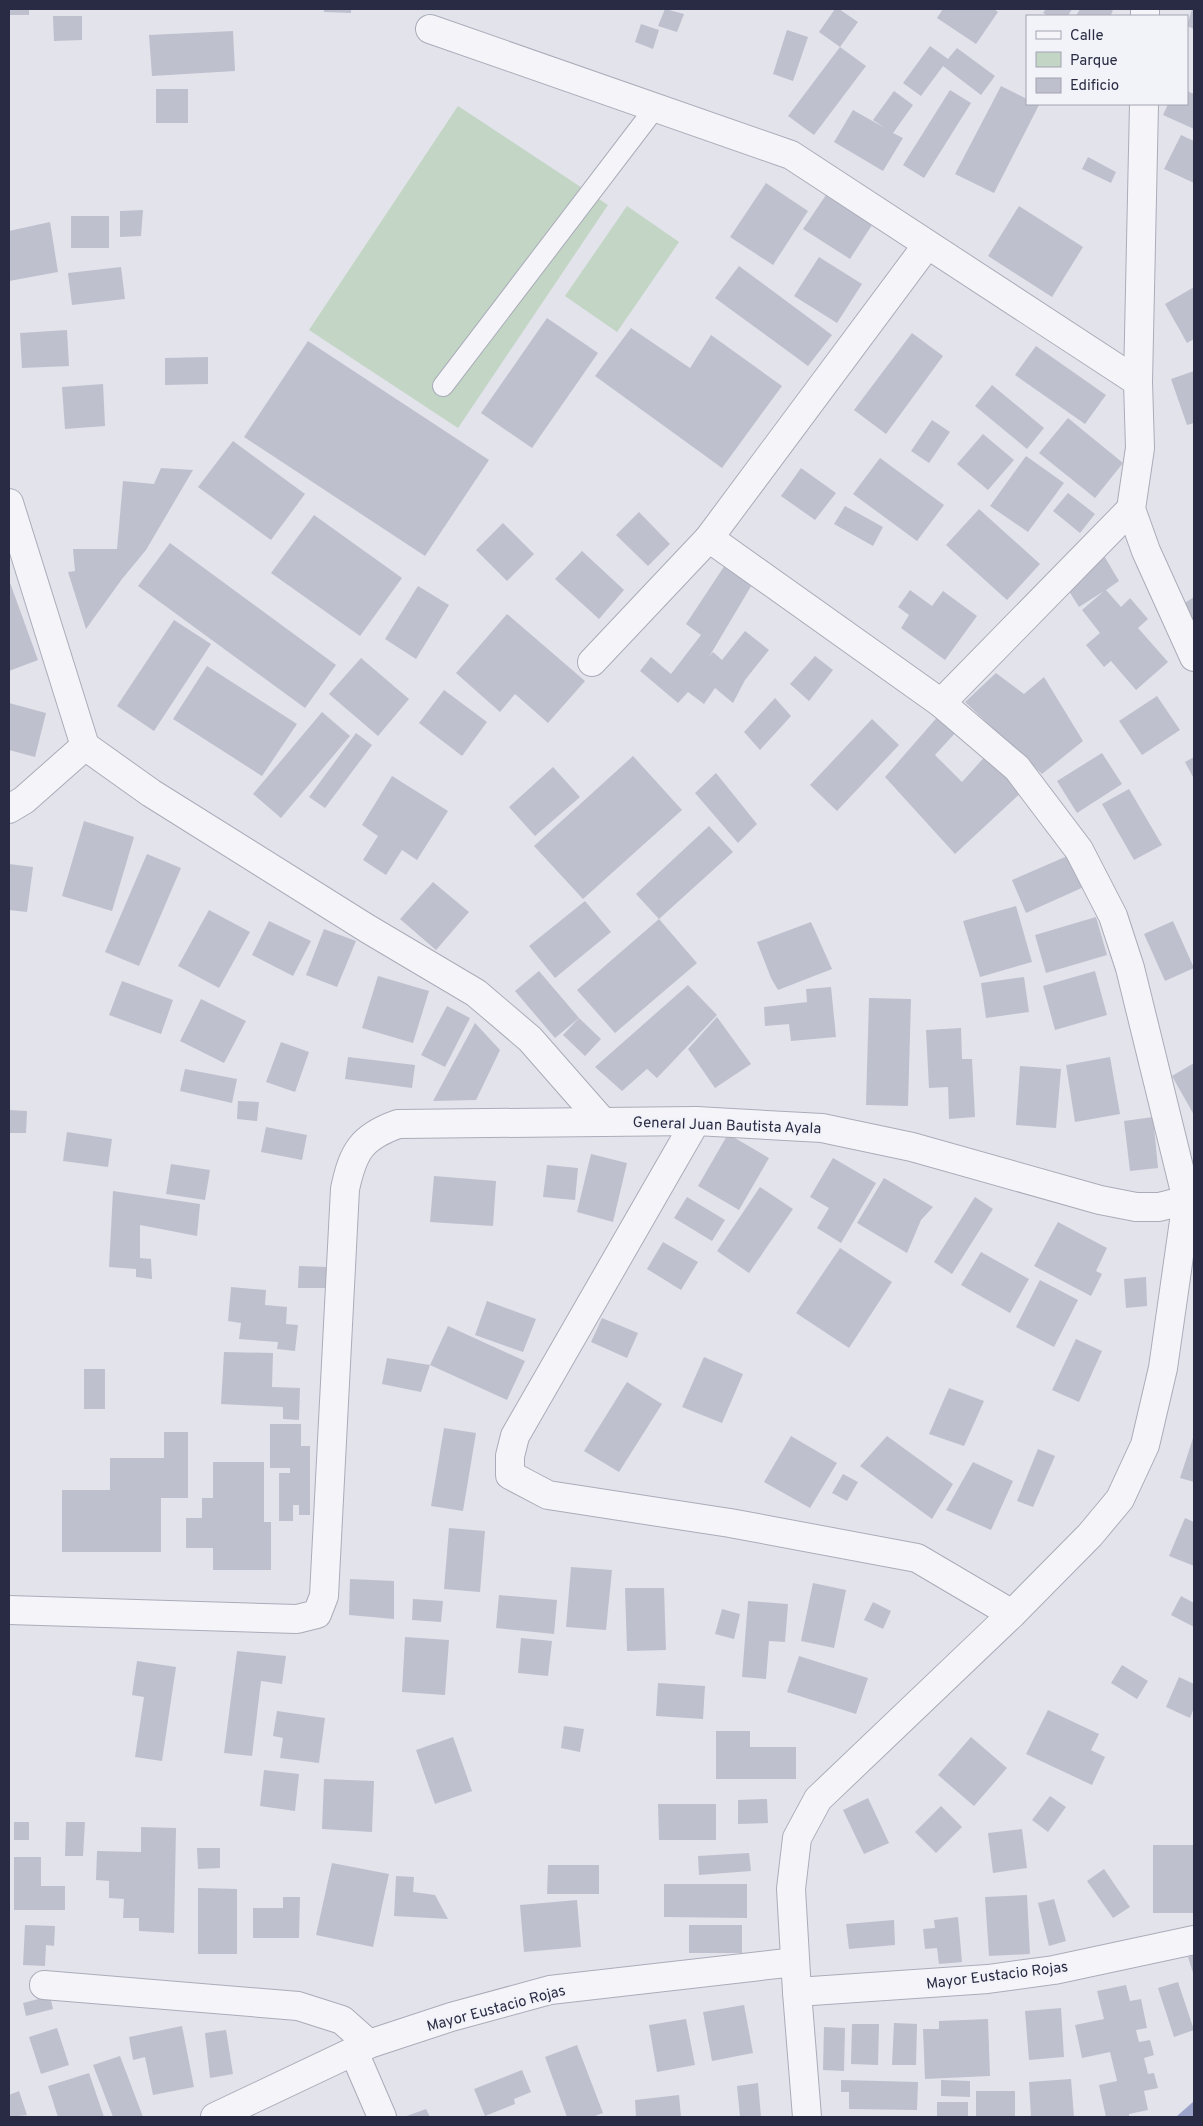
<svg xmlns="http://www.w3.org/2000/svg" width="1203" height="2126" font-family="Overpass,sans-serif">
<rect width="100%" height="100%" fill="#e2e3eb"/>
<!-- green -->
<g fill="#c3d5c4">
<path d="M458,106L608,205L458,428L309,330Z"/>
<path d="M627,206L679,242L617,332L565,296Z"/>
</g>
<!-- water -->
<path fill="#9ca4cc" d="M1194,2101V2117H1176Z"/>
<!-- building -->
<g fill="#bfc0ce">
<rect x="9" y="9" width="20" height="6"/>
<path d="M324,9H351V13L324,12Z"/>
<path d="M665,9L684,14L677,32L658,26Z"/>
<path d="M835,9H839L858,22L840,47L819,32Z"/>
<path d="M943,9H994L998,12L976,44L937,18Z"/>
<path d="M1046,9H1072L1068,16H1049L1043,13Z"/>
<path d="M1080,9H1110L1113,11L1110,16H1076Z"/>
<path d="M1192,9H1194V29L1187,26Z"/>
<path d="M53,16H82V40L54,41Z"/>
<path d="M641,24L659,30L653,49L635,42Z"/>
<path d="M787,30L808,37L793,81L773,74Z"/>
<path d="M233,31L235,71L152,76L149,35Z"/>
<path d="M930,46L948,59L957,48L995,76L981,95L943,66L921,96L903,83Z"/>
<path d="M840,47L866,66L814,135L788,116Z"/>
<path d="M1001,86L1027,99V104L1039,105L994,193L955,174Z"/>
<rect x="156" y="89" width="32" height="34"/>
<path d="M950,90L971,103L924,178L903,165Z"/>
<path d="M894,91L913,105L893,133L903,138L883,171L834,142L853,110L885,128L873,120Z"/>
<path d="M1187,91L1194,94V129L1163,115L1168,104H1187Z"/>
<path d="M1181,135L1194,141V183L1164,169Z"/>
<path d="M1088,157L1116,172L1111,183L1082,169Z"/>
<path d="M766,183L808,211L773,265L730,237Z"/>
<path d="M826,195L872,225L850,259L803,229Z"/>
<path d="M1019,206L1083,247L1052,297L988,256Z"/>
<path d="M143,210L141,236L120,237V211Z"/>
<rect x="71" y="216" width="38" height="32"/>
<path d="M50,222L58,272L9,281V231Z"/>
<path d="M819,257L862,284L837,323L794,296Z"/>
<path d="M739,266L832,335L808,366L715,298Z"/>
<path d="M121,267L125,299L72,305L68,273Z"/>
<path d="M1194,287V339L1187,343L1165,304Z"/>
<path d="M547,318L598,353L532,448L481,413Z"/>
<path d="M631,328L690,368L711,335L782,386L722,468L595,376Z"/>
<path d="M67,330L69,366L22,368L20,333Z"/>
<path d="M912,333L943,356L886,434L854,410Z"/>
<path d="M308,341L489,460L425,556L244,437Z"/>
<path d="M1036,346L1106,395L1085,424L1015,375Z"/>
<path d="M208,357V384L165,385V358Z"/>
<path d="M1194,371V423L1187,425L1171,379Z"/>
<path d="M103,384L105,426L65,429L62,387Z"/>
<path d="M992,385L1044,428L1027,449L975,406Z"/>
<path d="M1068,418L1123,463L1095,498L1039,453Z"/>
<path d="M932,420L950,432L929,463L911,451Z"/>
<path d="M983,434L1014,460L988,490L957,464Z"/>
<path d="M233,441L305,494L271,540L198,487Z"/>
<path d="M1026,456L1064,483L1028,532L990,506Z"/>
<path d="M880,458L944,505L917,541L853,494Z"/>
<path d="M161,468L193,470L146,550L122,579L86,629L68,572L75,571L73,549H117L123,481L154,484Z"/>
<path d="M801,468L836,493L815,520L781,496Z"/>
<path d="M1068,493L1095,514L1080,533L1053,511Z"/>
<path d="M845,506L883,527L873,546L834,524Z"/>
<path d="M979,509L1040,564L1007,600L946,545Z"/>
<path d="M639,512L670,544L648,566L616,535Z"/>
<path d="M314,515L402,578L360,636L271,573Z"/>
<path d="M503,523L534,554L507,581L476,550Z"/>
<path d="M170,543L336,665L305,708L138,586Z"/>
<path d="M582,551L624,590L599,619L555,579Z"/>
<path d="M1103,554L1119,581L1106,590L1121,607L1130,598L1148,619L1138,628L1168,662L1136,690L1111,661L1104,667L1086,645L1100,633L1082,610L1104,591L1079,607L1062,580Z"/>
<path d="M725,565L753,583L709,657L713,652L722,660L745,631L769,650L745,680L733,703L715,688L704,704L688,692L678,703L640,671L651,657L671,674L701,635L686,624Z"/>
<path d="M9,580L38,660L9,671Z"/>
<path d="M418,586L449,605L416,659L385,639Z"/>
<path d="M910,590L932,606L943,591L977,616L945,660L901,628L909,615L898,607Z"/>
<path d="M1194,597V621L1183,604Z"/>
<path d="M507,614L585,681L548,723L515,694L500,712L456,673Z"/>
<path d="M174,620L211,644L154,731L117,706Z"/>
<path d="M815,656L833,670L809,701L790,684Z"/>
<path d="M361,658L409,699L378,736L329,694Z"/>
<path d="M207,666L297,724L262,776L173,719Z"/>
<path d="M996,673L1024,694L1044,677L1083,741L1042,774L965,702Z"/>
<path d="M444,690L487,722L462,756L419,723Z"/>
<path d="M1157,696L1180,730L1142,755L1119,721Z"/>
<path d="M775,698L791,716L760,750L744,732Z"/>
<path d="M9,703L46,713L35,757L9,750Z"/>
<path d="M322,712L350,736L281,818L253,794Z"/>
<path d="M940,714L956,732L935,755L962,782L989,752L1024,790L955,854L885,777Z"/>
<path d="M872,719L899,745L837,811L810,785Z"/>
<path d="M356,733L372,745L325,808L309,797Z"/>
<path d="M1102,753L1122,784L1077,813L1057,781Z"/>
<path d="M633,756L682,810L583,899L534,846Z"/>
<path d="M1194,757V779L1185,762Z"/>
<path d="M553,767L580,797L535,836L509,807Z"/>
<path d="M716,773L757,824L738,843L695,793Z"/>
<path d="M392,776L448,811L417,860L402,850L386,875L363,860L378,836L362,825Z"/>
<path d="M1129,789L1162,845L1134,860L1102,804Z"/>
<path d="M84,821L134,837L112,911L62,896Z"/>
<path d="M709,826L733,852L659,919L636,894Z"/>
<path d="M147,854L181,868L139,966L105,952Z"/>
<path d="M1072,854L1086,886L1026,913L1012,880Z"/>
<path d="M9,864L33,867L27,912L9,910Z"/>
<path d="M433,882L469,912L436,950L400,919Z"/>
<path d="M585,901L611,932L555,978L529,946Z"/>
<path d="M1016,906L1032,962L980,977L963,921Z"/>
<path d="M209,910L250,932L219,988L178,966Z"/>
<path d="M1096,917L1107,955L1046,973L1035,935Z"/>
<path d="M659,919L697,963L615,1033L577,990Z"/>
<path d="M269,921L311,941L293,976L252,955Z"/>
<path d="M1173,921L1194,968L1165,981L1144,934Z"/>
<path d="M811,922L832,969L778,990L771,978L757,942Z"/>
<path d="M324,929L356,941L337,987L306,975Z"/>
<path d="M539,971L579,1018L555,1038L515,991Z"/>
<path d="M1095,971L1107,1015L1055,1030L1043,986Z"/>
<path d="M378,976L429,991L413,1043L362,1028Z"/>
<path d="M1024,977L1029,1012L986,1018L981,983Z"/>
<path d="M122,981L173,1000L161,1034L109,1015Z"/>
<path d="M688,985L717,1015L657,1078L647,1069L622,1091L595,1067Z"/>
<path d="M831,987L836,1037L791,1041L789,1024L765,1026L764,1007L807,1002L806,989Z"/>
<path d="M869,998L911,999L908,1106L866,1105Z"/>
<path d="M201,999L246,1021L224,1063L180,1041Z"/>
<path d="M447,1006L470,1018L445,1067L421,1055Z"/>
<path d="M717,1017L751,1064L715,1088L688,1049Z"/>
<path d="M579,1018L601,1039L585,1056L563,1035Z"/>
<path d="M475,1023L500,1050L476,1100L433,1101Z"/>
<path d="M961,1028L962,1059H972L975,1117L949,1119L948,1087L929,1088L926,1030Z"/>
<path d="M281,1042L309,1052L295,1092L266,1082Z"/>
<path d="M348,1057L415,1065L412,1088L345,1079Z"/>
<path d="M1110,1057L1120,1114L1075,1122L1066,1065Z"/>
<path d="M1194,1063V1115L1172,1076Z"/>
<path d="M1020,1066L1061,1069L1056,1128L1016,1125Z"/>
<path d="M185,1069L237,1079L232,1103L180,1091Z"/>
<path d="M238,1101L259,1102L257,1121L237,1119Z"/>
<path d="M9,1110L27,1111L26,1133H9Z"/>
<path d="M1153,1117L1158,1168L1130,1171L1124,1121Z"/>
<path d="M266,1127L307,1135L302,1160L261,1152Z"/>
<path d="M67,1132L112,1139L108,1167L63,1161Z"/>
<path d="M728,1134L769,1158L739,1210L698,1186Z"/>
<path d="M591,1154L627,1163L613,1222L577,1212Z"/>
<path d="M833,1158L876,1183L841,1243L817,1228L829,1208L810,1197Z"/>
<path d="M171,1164L210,1170L205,1200L166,1194Z"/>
<path d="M547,1165L578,1168L575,1200L543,1197Z"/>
<path d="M434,1176L496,1181L493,1226L430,1222Z"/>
<path d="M884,1178L933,1207L921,1220L907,1253L857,1223Z"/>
<path d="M760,1187L793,1209L749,1273L717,1251Z"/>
<path d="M113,1191L200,1204L197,1236L140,1225V1258L151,1259L152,1279L136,1277V1269L109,1267Z"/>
<path d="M687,1197L725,1220L712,1241L674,1218Z"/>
<path d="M975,1197L993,1209L952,1274L934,1262Z"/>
<path d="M1058,1222L1107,1248L1096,1271L1102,1274L1091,1296L1034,1266Z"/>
<path d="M663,1242L698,1262L681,1290L647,1269Z"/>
<path d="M840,1248L892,1282L849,1348L796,1313Z"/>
<path d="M981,1252L1029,1279L1010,1313L961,1285Z"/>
<path d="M299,1266L327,1267V1288H298Z"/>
<path d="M1146,1277L1147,1306L1126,1308L1124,1279Z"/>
<path d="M1040,1280L1078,1300L1054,1347L1016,1327Z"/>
<path d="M231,1287L266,1290L265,1305L287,1307L286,1324L298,1325L295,1351L277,1349L278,1342L239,1339L241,1323L228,1321Z"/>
<path d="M487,1301L536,1319L523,1352L475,1335Z"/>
<path d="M602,1318L638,1333L627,1358L591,1342Z"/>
<path d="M448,1326L525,1361L507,1400L430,1365L421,1392L382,1384L387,1358L430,1365Z"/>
<path d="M1076,1339L1102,1351L1079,1402L1052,1390Z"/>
<path d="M224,1352L273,1353L272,1387L300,1388L299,1420L283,1419V1407L221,1404Z"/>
<path d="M704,1357L743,1374L722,1423L682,1407Z"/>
<rect x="84" y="1369" width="21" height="40"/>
<path d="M627,1382L662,1404L619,1472L584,1451Z"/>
<path d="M949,1388L984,1401L964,1446L929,1434Z"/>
<path d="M270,1424H301V1446H310V1515H299V1505H293V1521H279V1473H290V1468H270Z"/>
<path d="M444,1428L476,1433L463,1511L431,1506Z"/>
<path d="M164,1432H188V1498H161V1552H62V1490H110V1458H164Z"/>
<path d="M1194,1435V1482L1180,1478Z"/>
<path d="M791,1436L837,1463L810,1508L764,1482Z"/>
<path d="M887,1436L953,1484L932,1519L860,1466Z"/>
<path d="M1038,1449L1055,1456L1033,1507L1017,1501Z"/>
<path d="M213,1462H264V1522H271V1570H213V1548H186V1518H202V1498H213Z"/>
<path d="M973,1462L1013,1481L991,1530L946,1510Z"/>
<path d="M843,1474L858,1482L847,1501L832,1493Z"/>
<path d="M1185,1518L1194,1522V1566L1169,1556Z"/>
<path d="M449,1528L485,1531L480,1592L444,1589Z"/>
<path d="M571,1567L612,1570L606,1630L566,1627Z"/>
<path d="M350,1579L394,1581V1619L349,1615Z"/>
<path d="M813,1583L846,1590L834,1648L801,1641Z"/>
<path d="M625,1588H664L666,1650L627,1651Z"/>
<path d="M499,1595L557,1600L554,1634L496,1628Z"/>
<path d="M1181,1596L1194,1603V1627L1171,1615Z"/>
<path d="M413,1599L443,1601L441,1622L412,1620Z"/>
<path d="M748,1601L788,1604L785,1642L769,1641L766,1679L742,1677Z"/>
<path d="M873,1602L891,1611L883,1629L864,1620Z"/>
<path d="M722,1609L740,1614L734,1639L715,1634Z"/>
<path d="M405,1637L449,1640L445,1695L402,1692Z"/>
<path d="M521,1638L552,1641L548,1676L518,1673Z"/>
<path d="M237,1651L286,1656L282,1684L261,1681L252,1756L224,1753Z"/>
<path d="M799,1656L868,1678L856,1714L787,1692Z"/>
<path d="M137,1661L176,1667L162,1761L135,1757L144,1697L132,1695Z"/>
<path d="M1122,1665L1148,1681L1137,1699L1111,1683Z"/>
<path d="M1179,1677L1194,1684V1708L1190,1718L1166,1707Z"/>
<path d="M658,1683L705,1686L703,1719L656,1716Z"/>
<path d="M1048,1710L1099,1734L1091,1750L1105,1757L1092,1785L1026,1754Z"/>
<path d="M277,1711L325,1718L319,1763L280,1758L283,1738L273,1736Z"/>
<path d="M564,1726L584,1729L580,1752L561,1748Z"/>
<path d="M716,1731H750V1747H796V1779H716Z"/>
<path d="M453,1737L472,1791L435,1804L416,1750Z"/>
<path d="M971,1737L1007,1768L974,1806L938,1775Z"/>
<path d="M264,1770L299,1774L295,1811L260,1806Z"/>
<path d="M324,1779L374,1781L372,1832L322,1829Z"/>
<path d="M1050,1796L1066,1807L1048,1832L1032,1820Z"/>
<path d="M868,1798L889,1843L864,1854L843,1810Z"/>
<path d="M767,1799L768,1823L738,1824V1800Z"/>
<path d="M658,1804H716V1840H659Z"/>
<path d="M941,1806L962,1827L936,1853L915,1832Z"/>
<rect x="14" y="1822" width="15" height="18"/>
<path d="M66,1822H85L83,1856H65Z"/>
<path d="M141,1827L176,1828L174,1933L139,1931V1918H123L124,1899L109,1898V1881L96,1880L97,1851L141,1852Z"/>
<path d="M1022,1829L1027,1868L993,1873L988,1833Z"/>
<rect x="1153" y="1845" width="41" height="68"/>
<path d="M197,1848H220V1868L198,1869Z"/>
<path d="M749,1853L751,1871L699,1875L698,1856Z"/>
<path d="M14,1857H41V1886H65V1910H14Z"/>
<path d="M332,1863L389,1874L373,1947L316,1935Z"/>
<path d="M548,1865H599V1894H547Z"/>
<path d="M1104,1869L1130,1907L1113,1918L1087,1881Z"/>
<path d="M396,1876L414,1877L413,1892L435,1895L448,1919L394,1916Z"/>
<path d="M664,1884H747V1918L664,1917Z"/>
<path d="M198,1888L237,1889V1954H198Z"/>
<path d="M1027,1895L1030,1954L989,1956L985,1897Z"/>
<path d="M283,1897H300L299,1938H253V1908H283Z"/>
<path d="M1054,1899L1066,1941L1049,1946L1038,1903Z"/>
<path d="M577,1900L581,1947L524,1952L520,1905Z"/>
<path d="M958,1917L962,1962L939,1964L937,1948L925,1949L923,1929L935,1928L934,1920Z"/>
<path d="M894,1920L895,1945L849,1949L846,1924Z"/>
<path d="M25,1925L55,1926L54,1946L46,1945L45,1966L23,1965Z"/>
<rect x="689" y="1925" width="53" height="28"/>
<path d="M1194,1955V1976L1188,1957Z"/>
<path d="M1178,1982L1194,2030L1174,2037L1158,1988Z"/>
<path d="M1126,1985L1130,2001L1141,1999L1147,2028L1136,2030L1139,2042L1150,2040L1154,2055L1144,2058L1148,2074L1154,2073L1158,2088L1144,2091L1148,2110L1129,2114V2117H1106L1099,2085L1117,2081L1110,2052L1082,2058L1075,2025L1104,2019L1097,1991Z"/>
<path d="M50,1996L53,2009L26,2016L23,2003Z"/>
<path d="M744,2005L753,2053L712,2061L703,2012Z"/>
<path d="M1061,2008L1064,2057L1029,2060L1025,2011Z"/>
<path d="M686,2019L695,2065L657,2072L649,2025Z"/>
<path d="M988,2019L990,2076L925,2079L923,2029H939V2021Z"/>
<path d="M894,2023L917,2024L916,2065H892Z"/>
<path d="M852,2024H879L878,2065L851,2064Z"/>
<path d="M182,2026L194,2087L153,2095L145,2057L133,2060L129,2037Z"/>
<path d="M824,2027L845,2028L844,2071L823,2070Z"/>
<path d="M57,2028L69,2065L41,2074L29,2037Z"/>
<path d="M226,2030L233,2074L210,2078L205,2033Z"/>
<path d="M577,2045L603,2113L592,2117H567L545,2057Z"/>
<path d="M120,2056L143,2117H113L93,2065Z"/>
<path d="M522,2070L531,2092L514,2099L515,2104L485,2116L474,2089Z"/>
<path d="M89,2073L104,2117H58L48,2086Z"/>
<path d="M1071,2079L1074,2117H1031L1029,2082Z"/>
<path d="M841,2080L918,2082L917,2110L849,2109V2092H841Z"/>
<path d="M941,2080L970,2081V2097L941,2096Z"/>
<path d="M758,2083L761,2117H740L737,2086Z"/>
<path d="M19,2091L27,2115L9,2117V2095Z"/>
<rect x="976" y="2091" width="39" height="26"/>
<path d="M679,2095L681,2117H636L635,2100Z"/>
<rect x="937" y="2102" width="31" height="15"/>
<path d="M426,2109L430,2117H404Z"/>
</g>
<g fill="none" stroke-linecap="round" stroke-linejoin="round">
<defs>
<path id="service" d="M443,386L655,108"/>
<g id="minor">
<path d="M1145,16V9"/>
<path d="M430,29L791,155L1138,382"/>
<path d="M1144,104L1138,382L1140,448L1131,509L1146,551L1194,657"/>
<path d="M9,503L85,746L151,793L368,929L476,993L530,1039L602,1121"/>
<path d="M709,538L941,703L1017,768L1079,850L1113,916L1130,968L1187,1200L1163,1368L1145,1445L1120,1499L1090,1535L1012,1614L818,1799L797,1838L791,1889L797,1992L807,2117"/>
<path d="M592,662L709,538L927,245"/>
<path d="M941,703L1131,509"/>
<path d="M9,809L24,800L85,746"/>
<path d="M696,1121L515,1436L510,1456V1475L548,1495L730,1523L917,1558L1012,1614"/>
<path d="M9,1610L297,1619L317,1614L324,1596L345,1189C353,1152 361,1137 398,1124L696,1121L822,1128L912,1147L1100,1200L1136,1207H1159L1187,1200L1194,1194"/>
<path d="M44,1985L298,2006L342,2020L369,2044"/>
<path d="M797,1992L988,1979L1054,1970L1194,1940"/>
<path d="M354,2052L382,2117"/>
<path d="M215,2117L369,2044L451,2017L550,1990L795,1962"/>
</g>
</defs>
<!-- service casing -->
<use href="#service" stroke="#aaacb9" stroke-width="22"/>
<!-- minor casing -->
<use href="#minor" stroke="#aaacb9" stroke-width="30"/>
<!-- service -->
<use href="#service" stroke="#f5f5f9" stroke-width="20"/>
<!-- minor -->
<use href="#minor" stroke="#f5f5f9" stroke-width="28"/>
</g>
<g text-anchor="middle" stroke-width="5" stroke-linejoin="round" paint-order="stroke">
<!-- street labels -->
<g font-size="15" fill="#292b44" stroke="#f2f3f8">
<text transform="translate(727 1125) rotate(2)" y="5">General Juan Bautista Ayala</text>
<text transform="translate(997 1975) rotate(-7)" y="5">Mayor Eustacio Rojas</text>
<text transform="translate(496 2008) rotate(-15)" y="5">Mayor Eustacio Rojas</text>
</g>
</g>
<!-- border -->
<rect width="1203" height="2126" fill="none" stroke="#292b44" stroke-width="20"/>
<!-- legend -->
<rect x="1026" y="15" width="162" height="90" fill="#f2f3f8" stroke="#a2a3b0"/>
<rect x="1036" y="31" width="25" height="8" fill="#f5f5f9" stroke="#a2a3b0"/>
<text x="1070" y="40" font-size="15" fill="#292b44">Calle</text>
<rect x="1036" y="52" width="25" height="15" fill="#c3d5c4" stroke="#a2a3b0"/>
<text x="1070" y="65" font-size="15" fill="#292b44">Parque</text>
<rect x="1036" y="78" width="25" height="15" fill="#bfc0ce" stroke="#a2a3b0"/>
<text x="1070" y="90" font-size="15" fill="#292b44">Edificio</text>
</svg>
